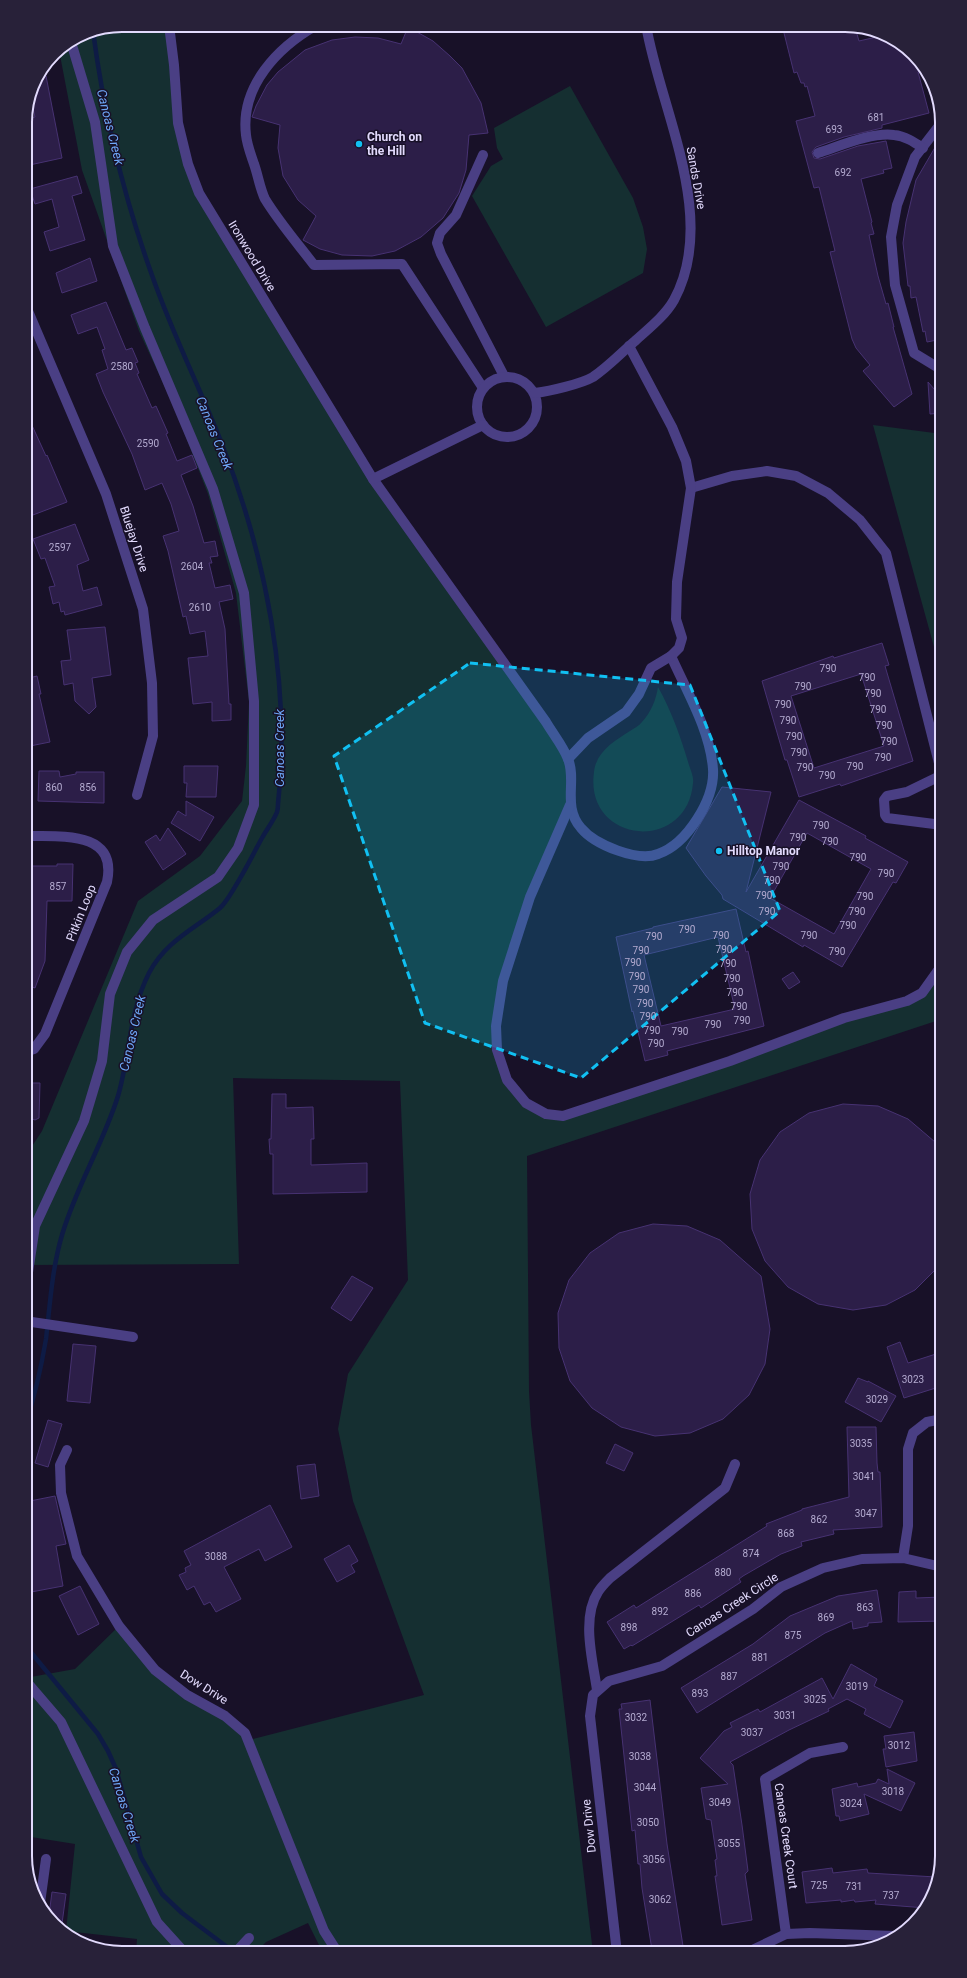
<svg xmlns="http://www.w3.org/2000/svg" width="967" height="1978" font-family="Roboto,sans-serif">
<rect width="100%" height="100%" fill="#181128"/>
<!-- green -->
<g fill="#152f31">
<path d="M122,25H169L178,123L199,193L346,437L568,759L570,805L530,897L496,1026L507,1080L526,1103L563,1116L922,993L942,962V1019L527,1156L529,1391L531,1425L593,1953H323L308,1923L266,1942L255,1953H136L137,1939L66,1931L75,1844L25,1836V1678L75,1669L119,1626L155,1670L225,1716L249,1740L424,1695L353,1501L338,1429L348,1374L408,1280L400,1081L233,1078L239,1264L25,1265V1157L42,1131L138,901L200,856L242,801L246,766L249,702L236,593L208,494L175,409L139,331L82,170L59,50L85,32Z"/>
<path d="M570,86L633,198L643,227L647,249L643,273L546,327L472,196L491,166L503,159L497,148L494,128Z"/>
<path d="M873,425L942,434V676Z"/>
<path d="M658,687C672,712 681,738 689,765C691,771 694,778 693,783C687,854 584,844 594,772C596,752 614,741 630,731C634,728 639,726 642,722C651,712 656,700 658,687Z"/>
</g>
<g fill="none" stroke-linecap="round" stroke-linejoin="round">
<!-- stream -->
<g stroke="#0e1b45" stroke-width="4.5">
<path d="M25,1426C34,1398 41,1369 46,1339C50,1304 52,1269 62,1235C76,1187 103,1144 118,1096C130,1055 129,1012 149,973C166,941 193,930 220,908C232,897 253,854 262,838C267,829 274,820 277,812C278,809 278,807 278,804C291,684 266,557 222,444C200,388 173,335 153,278C124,198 104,115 93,31"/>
<path d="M25,1645L98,1734L108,1751L116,1769L141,1857L162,1894L182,1913L235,1953"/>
</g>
</g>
<!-- building -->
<g fill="#2c1e48" stroke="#473272" fill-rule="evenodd">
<path d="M782,25H851L855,27L859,41L881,36L904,45L923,70L918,72L929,113L882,125V128L844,137L816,147L812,152L814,158L820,159L858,146L886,141L892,168L883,170L884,173L861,179L872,222L871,223L874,234L869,235L878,276L886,304L888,303L894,327H893L912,394L894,407L863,371L870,365L856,348L852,339L830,252L835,251L819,187L814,188L796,121L815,116L807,86L805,87L804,83H801L797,72L794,73Z"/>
<path d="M408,27L433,41L450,56L462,68L481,103L488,133L469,135L466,170L459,193L443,218L421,237L395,251L372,256L342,255L320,249L303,240L316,216L298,200L283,176L278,148L280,125L252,117L256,106L267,85L278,72L305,50L332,40L355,37L378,38L401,44Z"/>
<path d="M46,76L62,158L25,166V119L35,117L30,96L32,85L37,77Z"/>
<path d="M942,140V339L927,342L925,331L923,332L916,297L911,298L910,286H908L903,243L906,222L916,180L937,144L938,146Z"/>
<path d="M77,176L82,193L72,196L85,240L50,251L44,232L59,227L52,199L35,204L30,189Z"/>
<path d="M90,258L97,281L62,293L56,273Z"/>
<path d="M106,302L126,350L132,348L138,362L135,363L139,373L137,374L152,408L156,406L168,433L166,434L177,461L192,455L197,468L181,475L193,506L204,543L215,541L218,556L210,557L212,563H209L215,588L230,585L233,599L219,602L225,629L229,704H231V720L212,721V702L193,704L188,658L208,656L205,631L190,634L186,616L183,617L168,551L163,536L179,531L171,504L162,483L145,490L132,454L103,392L96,374L108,369L102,350L105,349L97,327L78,334L71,315Z"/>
<path d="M928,382L942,398V413L930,414Z"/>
<path d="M25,410L46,456L47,455L67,502L33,515L25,496Z"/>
<path d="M75,524L89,560L77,565L83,591L97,587L102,605L65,615L64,611L61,612L59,602L53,604L49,587L55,586L45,558L41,559L33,539Z"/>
<path d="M105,627L111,675L92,678L96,707L89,714L75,701L73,683L64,685L61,661L71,660L67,630Z"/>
<path d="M882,643L889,665L885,666L913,761L841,786L840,784L799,797L787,760H785L762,681L833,656L834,658ZM861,674L884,746L814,768L791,696Z"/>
<path d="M37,676L41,694H39L50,742L30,746L25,727V679Z"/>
<path d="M184,766H218L216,797H186L187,783H184Z"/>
<path d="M39,771H59L60,777L76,774V772H104V803L38,801Z"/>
<path d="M722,787L771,792L746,892L799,800L866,836L865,838L908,862L896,883L893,882L842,967L804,945L803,947L723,899L722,895L706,876L686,848ZM807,833L871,869L834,934L770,898Z"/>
<path d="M186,801L214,817L200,841L171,823L178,811L186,816Z"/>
<path d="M168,828L186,854L163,870L145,842L156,835L160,841Z"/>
<path d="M57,864H73L72,901H47L45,961L35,988L25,984V866H57Z"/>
<path d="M736,909L746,952L748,951L764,1026L667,1051L668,1055L645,1061L633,1011L632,1012L616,937L653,928V927ZM718,937L735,1009L661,1026L644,955Z"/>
<path d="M793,972L800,982L789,989L782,979Z"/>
<path d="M25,1083H40L39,1118L35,1120L25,1116Z"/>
<path d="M272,1094H286V1108L313,1107L314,1139H311V1165L367,1163V1192L273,1194V1154H270L269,1139H271Z"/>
<path d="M843,1104L878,1106L908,1119L935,1142L942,1155V1260L939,1266L915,1290L886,1305L853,1310L818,1304L788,1287L765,1261L752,1229L750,1194L760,1160L780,1132L809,1113Z"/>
<path d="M653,1224L687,1226L720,1240L761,1276L770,1329L765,1364L749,1395L723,1419L690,1433L655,1436L621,1427L592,1408L570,1381L559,1348L558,1313L569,1280L590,1253L619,1233Z"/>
<path d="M352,1276L373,1288L351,1321L331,1308Z"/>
<path d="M900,1342L908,1363L942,1352V1386L904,1398L887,1347Z"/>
<path d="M73,1344L96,1346L90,1403L67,1401Z"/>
<path d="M858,1378L868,1382V1381L896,1396L881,1422L845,1402Z"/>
<path d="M48,1420L62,1424L48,1467L35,1463Z"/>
<path d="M847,1427H876L877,1463L878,1472H880L882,1527L833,1530L834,1534L801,1542L802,1546L781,1554L743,1576L739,1579L741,1582L701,1608L699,1605L632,1646L631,1645L624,1649L607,1622L634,1605L636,1608L767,1526L766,1524L802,1510V1509L849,1497Z"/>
<path d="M615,1444L633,1453L624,1471L606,1463Z"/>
<path d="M315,1464L319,1496L301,1499L297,1466Z"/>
<path d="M55,1496L66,1544L56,1546L63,1586L26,1593L25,1502Z"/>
<path d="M270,1505L292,1547L265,1561L259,1549L224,1567L241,1599L216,1612L210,1602L204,1605L194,1586L187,1590L179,1575L186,1572L185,1568L191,1565L184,1551Z"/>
<path d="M349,1545L358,1561L351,1565L355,1572L337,1582L324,1559Z"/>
<path d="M80,1586L99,1624L78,1635L59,1596Z"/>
<path d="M877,1590L882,1622L868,1623V1626L853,1629L852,1621L825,1633L697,1713L681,1688L753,1644L790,1616L838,1596Z"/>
<path d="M916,1591V1598L942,1597V1621L898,1622L899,1592Z"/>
<path d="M851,1664L877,1679L874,1686L903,1701L890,1728L864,1714L866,1709L847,1699L828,1709L829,1711L789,1730L730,1762L733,1765L742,1825L748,1871L745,1874L752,1920L722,1925L715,1876H717L715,1860L717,1859L711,1820L706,1819L701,1788L728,1784L700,1758L724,1731L732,1727L730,1723L758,1709L760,1712L822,1678L833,1699Z"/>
<path d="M650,1700L667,1844L683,1946L652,1950L642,1888L640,1864H638L635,1830L632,1831L619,1709H622L621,1704Z"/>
<path d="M914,1732L917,1761L886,1767L883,1749H886L884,1736Z"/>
<path d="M887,1769L915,1783L901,1811L864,1794L869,1814L840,1821L839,1816H836L832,1789L857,1783L858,1787L876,1783L878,1779L889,1784Z"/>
<path d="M832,1868L833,1873L867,1869L868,1873L936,1877L926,1908L875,1904L876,1900L855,1902L854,1900L841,1902V1900L806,1903L802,1872Z"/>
<path d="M52,1892L66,1894L61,1931L49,1915Z"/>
</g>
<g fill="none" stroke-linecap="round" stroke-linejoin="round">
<!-- minor -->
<g stroke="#4a3f84" stroke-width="10">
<path d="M169,25L174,65L178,123L188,164L199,193L373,479L546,722C553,734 563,746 568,759C577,781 562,806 581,828C595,845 638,862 658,854C687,844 715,799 713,769C710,730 687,692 671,656"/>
<path d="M317,25C278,47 240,86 246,135C247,145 251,155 254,164C258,175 260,189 265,199C279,222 298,244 314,265L402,264L483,388"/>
<path d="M942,122L915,157L897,205L891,237L895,285L914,353L937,367L942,368"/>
<path d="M818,153C840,146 872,132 894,135C905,136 914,142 923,148"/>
<path d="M483,155L456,215L440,233L437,243L441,254L504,376"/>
<path d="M25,304L106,494L143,609L152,683L153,736L137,795"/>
<circle cx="507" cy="407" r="30"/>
<path d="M535,393C550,391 581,384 593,377C608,367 621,353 635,341C648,329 665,316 674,300C719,217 660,109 646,25"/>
<path d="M373,479L483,425"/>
<path d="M691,488L732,476L767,471L796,476L828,493L860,520L886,553L942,775"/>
<path d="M568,759L588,738L626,712L639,694L651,668L671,656L679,648L682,638L676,619L677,582L691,488L686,461L672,427L629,346"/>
<path d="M570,805L530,897L503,981L496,1026L497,1050L507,1080L526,1103L546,1114L563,1116L730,1061L844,1018L907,1001L922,993L942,965"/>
<path d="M942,825L887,818L885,815L884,800L887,796L907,792L942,775"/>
<path d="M25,1052L34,1049L45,1034L107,882C118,829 58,837 25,836"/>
<path d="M25,1292L35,1226L84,1121L102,1061L110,994L127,952L153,920L218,877L238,848L254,805V701L244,593L213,489L145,328L113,246L95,122L71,42"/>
<path d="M25,1321L133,1337"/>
<path d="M67,1450L60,1465L61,1493L77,1556L119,1626L155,1670L187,1695L225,1716L245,1733L324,1931L338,1953"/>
<path d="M903,1558L908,1526V1449L913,1433L927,1422L942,1419"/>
<path d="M25,1680L61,1722L157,1922L185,1953"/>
<path d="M597,1690C593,1662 581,1618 598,1592C601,1587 606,1582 610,1578L725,1488L735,1464"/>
<path d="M40,1903L46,1859"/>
<path d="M786,1934L765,1779L810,1753L843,1747"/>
<path d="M235,1953L249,1938"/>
<path d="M617,1953L590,1716L593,1695L609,1681L662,1666L753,1609L781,1587L823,1568L862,1559L903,1558L942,1567"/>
<path d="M746,1953L786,1934L810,1933L894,1936"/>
</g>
</g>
<!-- marked area -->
<path fill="#11c0f2" fill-opacity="0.2" stroke="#11c0f2" stroke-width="3" stroke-dasharray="8 5" stroke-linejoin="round" d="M470,663L690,685L780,911L581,1078L425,1023L334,756Z"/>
<!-- markers -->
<g fill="#11c0f2" stroke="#181128" stroke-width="1.5">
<circle cx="359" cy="144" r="4"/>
<circle cx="719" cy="851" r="4"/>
</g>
<g text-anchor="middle" stroke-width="3" stroke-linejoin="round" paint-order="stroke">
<!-- number labels -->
<g font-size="10" fill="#b4abd0">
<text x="876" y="121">681</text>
<text x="834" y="133">693</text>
<text x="843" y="176">692</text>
<text x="122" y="370">2580</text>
<text x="148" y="447">2590</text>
<text x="60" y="551">2597</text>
<text x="192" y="570">2604</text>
<text x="200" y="611">2610</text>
<text x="828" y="672">790</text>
<text x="867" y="681">790</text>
<text x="803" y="690">790</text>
<text x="873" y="697">790</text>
<text x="783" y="708">790</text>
<text x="878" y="713">790</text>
<text x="788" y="724">790</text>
<text x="884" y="729">790</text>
<text x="794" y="740">790</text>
<text x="889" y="745">790</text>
<text x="799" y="756">790</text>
<text x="883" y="761">790</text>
<text x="855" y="770">790</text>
<text x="805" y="771">790</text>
<text x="827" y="779">790</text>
<text x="54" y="791">860</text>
<text x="88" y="791">856</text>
<text x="821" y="829">790</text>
<text x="798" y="841">790</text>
<text x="830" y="845">790</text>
<text x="858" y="861">790</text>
<text x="781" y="870">790</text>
<text x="886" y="877">790</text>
<text x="772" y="884">790</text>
<text x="58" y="890">857</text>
<text x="764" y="899">790</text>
<text x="865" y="900">790</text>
<text x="767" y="915">790</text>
<text x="857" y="915">790</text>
<text x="848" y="929">790</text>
<text x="687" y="933">790</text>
<text x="721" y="939">790</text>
<text x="809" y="939">790</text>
<text x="654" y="940">790</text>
<text x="724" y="953">790</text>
<text x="641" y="954">790</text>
<text x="837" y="955">790</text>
<text x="633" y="966">790</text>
<text x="728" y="967">790</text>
<text x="637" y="980">790</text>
<text x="732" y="982">790</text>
<text x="641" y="993">790</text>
<text x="735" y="996">790</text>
<text x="645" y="1007">790</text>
<text x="739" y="1010">790</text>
<text x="648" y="1020">790</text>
<text x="742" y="1024">790</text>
<text x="713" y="1028">790</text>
<text x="652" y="1034">790</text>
<text x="680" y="1035">790</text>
<text x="656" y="1047">790</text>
<text x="913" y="1383">3023</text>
<text x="877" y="1403">3029</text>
<text x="861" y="1447">3035</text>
<text x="864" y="1480">3041</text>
<text x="866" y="1517">3047</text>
<text x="819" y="1523">862</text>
<text x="786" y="1537">868</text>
<text x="751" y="1557">874</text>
<text x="216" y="1560">3088</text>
<text x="723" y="1576">880</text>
<text x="693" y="1597">886</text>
<text x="865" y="1611">863</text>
<text x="660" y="1615">892</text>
<text x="826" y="1621">869</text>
<text x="629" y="1631">898</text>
<text x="793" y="1639">875</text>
<text x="760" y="1661">881</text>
<text x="729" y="1680">887</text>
<text x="857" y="1690">3019</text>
<text x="700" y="1697">893</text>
<text x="815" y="1703">3025</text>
<text x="785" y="1719">3031</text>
<text x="636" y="1721">3032</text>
<text x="752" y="1736">3037</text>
<text x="899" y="1749">3012</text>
<text x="640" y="1760">3038</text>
<text x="645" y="1791">3044</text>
<text x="893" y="1795">3018</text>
<text x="720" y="1806">3049</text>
<text x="851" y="1807">3024</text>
<text x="648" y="1826">3050</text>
<text x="729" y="1847">3055</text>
<text x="654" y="1863">3056</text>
<text x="819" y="1889">725</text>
<text x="854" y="1890">731</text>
<text x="891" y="1899">737</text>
<text x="660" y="1903">3062</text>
</g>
<!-- poi labels -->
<g font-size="12" font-weight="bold" fill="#e2dafd" stroke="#181128" text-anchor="start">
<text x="367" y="141">Church on<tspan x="367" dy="14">the Hill</tspan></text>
<text x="727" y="855">Hilltop Manor</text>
</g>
<!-- street labels -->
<g font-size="12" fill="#e2dafd" stroke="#181128">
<text transform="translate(696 178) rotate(80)" y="4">Sands Drive</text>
<text transform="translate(252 256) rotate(59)" y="4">Ironwood Drive</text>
<text transform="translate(134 539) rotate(72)" y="4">Bluejay Drive</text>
<text transform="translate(81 913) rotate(-68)" y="4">Pitkin Loop</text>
<text transform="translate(732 1605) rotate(-33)" y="4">Canoas Creek Circle</text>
<text transform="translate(204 1687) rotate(32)" y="4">Dow Drive</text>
<text transform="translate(589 1826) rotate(-96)" y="4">Dow Drive</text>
<text transform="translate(786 1836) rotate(82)" y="4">Canoas Creek Court</text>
</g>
<!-- water labels -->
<g font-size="13" font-style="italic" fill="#6ea7f7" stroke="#181128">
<text transform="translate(111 127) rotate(76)" y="5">Canoas Creek</text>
<text transform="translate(215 433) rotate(68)" y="5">Canoas Creek</text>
<text transform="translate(279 748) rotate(-90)" y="5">Canoas Creek</text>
<text transform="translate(132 1033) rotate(-77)" y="5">Canoas Creek</text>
<text transform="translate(125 1805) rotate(73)" y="5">Canoas Creek</text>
</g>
</g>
<!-- crop -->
<path d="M0 0H967V1978H0ZM122 32H845A90 90 0 0 1 935 122V1856A90 90 0 0 1 845 1946H122A90 90 0 0 1 32 1856V122A90 90 0 0 1 122 32Z" fill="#282139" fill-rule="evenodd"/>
<path fill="none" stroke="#e2dafd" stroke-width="2" d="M122 32H845A90 90 0 0 1 935 122V1856A90 90 0 0 1 845 1946H122A90 90 0 0 1 32 1856V122A90 90 0 0 1 122 32Z"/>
</svg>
